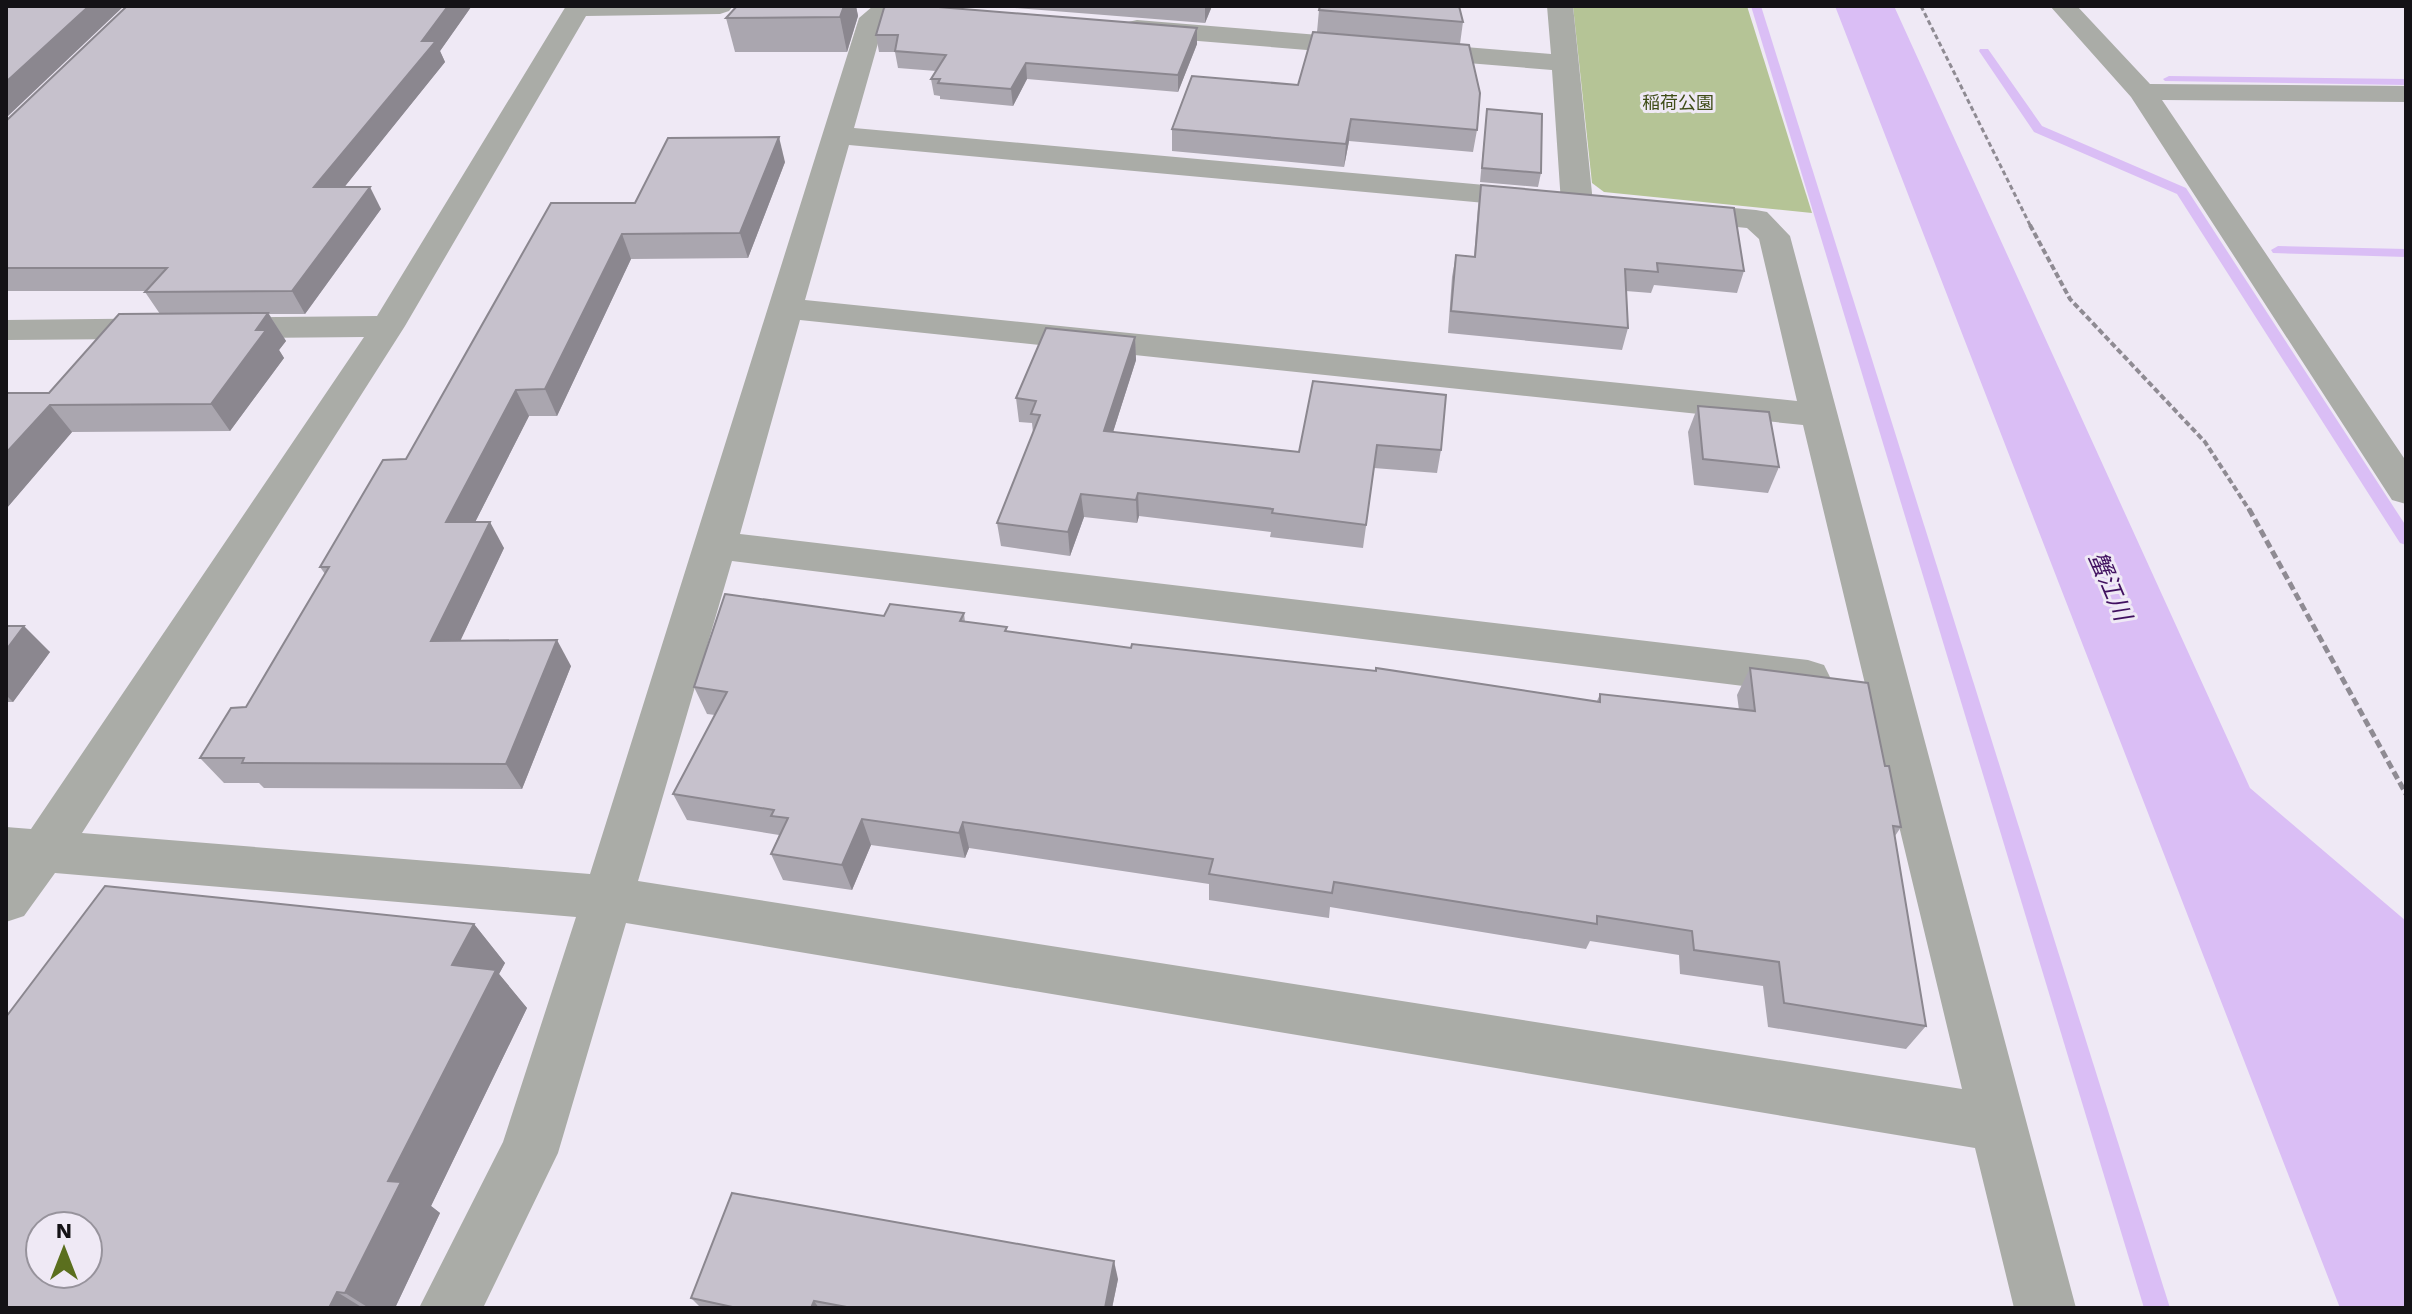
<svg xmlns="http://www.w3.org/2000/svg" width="2412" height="1314" font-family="'Work Sans','Noto Sans JP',sans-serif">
<rect width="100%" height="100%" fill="#efe9f5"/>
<!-- green -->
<path fill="#b5c496" d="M1573,6H1747L1812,213L1604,192L1592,183Z"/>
<!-- water -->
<path fill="#dabef5" d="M1835,6H1894L2250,788L2406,921V1308H2340Z"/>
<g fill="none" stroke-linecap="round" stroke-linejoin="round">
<!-- stream -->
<g fill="#dabef5" fill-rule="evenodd">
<path d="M1751,6H1761L2170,1308H2144Z"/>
<path d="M1980,49H1988L2042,126L2186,188L2406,526V545L2400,543L2177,194L2034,132L1979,51Z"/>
<path d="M2169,76L2406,79V85L2165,81L2163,79Z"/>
<path d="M2278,246L2406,249V257L2273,253L2271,250Z"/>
</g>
<!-- path-far2 -->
<path stroke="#8f8b93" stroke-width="3" stroke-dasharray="5 3" stroke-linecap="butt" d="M1921,6L2031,227"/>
<!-- path-far1 -->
<path stroke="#8f8b93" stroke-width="4" stroke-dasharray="6 3" stroke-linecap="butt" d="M2030,225L2070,299L2205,442L2250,511"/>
<!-- path -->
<path stroke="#8f8b93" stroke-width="5" stroke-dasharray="8 4" stroke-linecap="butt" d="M2249,509L2406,794"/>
<!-- minor -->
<g fill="#aaaca7" fill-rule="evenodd">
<path d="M566,6H733L729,11L720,14L586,16L405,326L82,833L590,874L859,18L873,6L900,8L884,22L854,128L1541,190L1552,192L1556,199L1552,206L1541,208L849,145L805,300L1797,401L1759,239L1747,228L1677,221L1666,219L1661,212L1666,205L1677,203L1756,210L1767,212L1790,236L2076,1308H2014L1975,1148L626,923L558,1153L483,1308H419L503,1142L576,917L55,873L24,916L6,922V827L31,829L364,337L6,340V320L377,316ZM800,320L1803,425L1962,1089L638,881L732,561L1808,694L1824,689L1830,677L1824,665L1808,660L740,534Z"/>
<path d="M1547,6H1573L1593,203L1588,210L1577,212L1566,210L1561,203L1552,70L1137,36L1128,34L1124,28L1128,22L1137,20L1551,54Z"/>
<path d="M2050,6H2077L2150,84L2406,86V102L2162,100L2406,461V504L2392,500L2131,97Z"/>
</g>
</g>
<!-- wall -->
<g fill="#aaa6af">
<path d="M127,6L471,7L440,51L445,62L344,187L381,209L305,314H269L286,341L279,350L284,358L230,431L72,432L6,509L49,393L160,314L145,292L147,291H6V121Z"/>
<path d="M737,6H856L858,16L847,52H735L726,18Z"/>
<path d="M991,6H1212L1205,23Z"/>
<path d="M1319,10L1463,22L1460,44L1317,32Z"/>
<path d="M1197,28V44L1178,92L1027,79L1013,106L940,99V96L934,95L931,79L936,71L898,68L895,52H879L876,35Z"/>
<path d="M1192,76L1477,130L1473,152L1349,141L1344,167L1172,151V129Z"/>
<path d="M1487,109L1541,173L1538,187L1480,182Z"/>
<path d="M785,162L748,258L631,259L557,416H529L475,522L504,548L460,641L571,666L522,789L264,788L259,783H224L200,758L246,707L325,574L320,567L406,459L635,203Z"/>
<path d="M1481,185L1744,271L1737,293L1654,285L1651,293L1626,291L1628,328L1622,350L1448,333L1452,277L1456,255L1474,257L1478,206Z"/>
<path d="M1135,337L1136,360L1113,432L1299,452L1313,381L1441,450L1437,473L1374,468L1363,548L1270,537L1271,532L1139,516L1137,523L1084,517L1070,556L1001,546L997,523L1033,433L1032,423L1019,422L1016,398Z"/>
<path d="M1698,406L1779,467L1768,493L1694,485L1688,432Z"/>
<path d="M964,613L965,622L1007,632L1131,648L1597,701L1600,694L1739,710L1737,695L1750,668L1885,766L1901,827L1895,836L1926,1026L1906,1049L1768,1027L1763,986L1680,974L1679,955L1590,941L1586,949L1330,907L1329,918L1209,900V884L969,848L965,858L871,845L852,890L783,880L771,854L779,835L687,820L673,794L715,715L707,714L694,687L884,616Z"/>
<path d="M6,626L50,652L13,702H6Z"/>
<path d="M474,924L505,963L499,974L527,1008L431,1206L440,1213L395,1308H6Z"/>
<path d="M1118,1279L1112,1308H701L691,1298Z"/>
</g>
<!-- shaded-wall -->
<g fill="#8b878f">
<path d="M89,6H124L6,118V82Z"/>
<path d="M448,6L471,7L440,51L445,62L326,210L314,187Z"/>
<path d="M844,6H856L858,16L847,52L840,17Z"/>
<path d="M1205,6H1212L1205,23Z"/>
<path d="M1197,28V44L1178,92V75Z"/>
<path d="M1026,63L1027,79L1013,106L1011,89Z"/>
<path d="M1351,119L1349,141L1344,167L1346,144Z"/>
<path d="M779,137L785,162L748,258L740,233Z"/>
<path d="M370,187L381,209L305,314L292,291Z"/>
<path d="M622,234L631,259L557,416L545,389Z"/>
<path d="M268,313L286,341L279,350L284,358L230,431L211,404L256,330Z"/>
<path d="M1135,337L1136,360L1106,454L1104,431Z"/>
<path d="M516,390L529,416L462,548L446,522Z"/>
<path d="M50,405L72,432L6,509V453Z"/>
<path d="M1138,493L1139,516L1137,523L1136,500Z"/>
<path d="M1081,494L1084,517L1070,556L1068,532Z"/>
<path d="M490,522L504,548L448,667L431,641Z"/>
<path d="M24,626L50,652L13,702L6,695V650Z"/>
<path d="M557,640L571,666L522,789L506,764Z"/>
<path d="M862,819L871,845L852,890L842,865Z"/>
<path d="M963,822L969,848L965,858L959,833Z"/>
<path d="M474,924L505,963L499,974L527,1008L431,1206L440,1213L395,1308H369L345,1293L388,1181L452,965Z"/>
<path d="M1114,1261L1118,1279L1112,1308H1105Z"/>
<path d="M337,1292L363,1308H329Z"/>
<path d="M814,1301L819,1308H811Z"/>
</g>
<!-- building -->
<g fill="#c6c1cc" stroke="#8b878f" stroke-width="2" fill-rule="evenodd">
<path d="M6,6H89L6,82Z"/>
<path d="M127,6H448L422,41H436L314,187H370L292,291L145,292L167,268H6V121Z"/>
<path d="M737,6H844L840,17L726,18Z"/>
<path d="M886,6H926L1197,28L1178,75L1026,63L1011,89L938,83L940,79H931L946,55L895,51L898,35H876L884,8Z"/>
<path d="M1320,6H1459L1463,22L1319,10Z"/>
<path d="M1313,32L1469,45L1480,93L1477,130L1351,119L1346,144L1172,129L1192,76L1298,85Z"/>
<path d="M1487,109L1542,114L1541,173L1482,168Z"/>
<path d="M779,137L740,233L622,234L545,389L516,390L446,522H490L431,641L557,640L506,764L242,763L244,758H200L231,708L246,707L329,567H320L383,460L406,459L551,203H635L668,138Z"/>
<path d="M1481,185L1734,208L1744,271L1657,263L1658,272L1625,269L1628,328L1451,311L1456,255L1475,257Z"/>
<path d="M268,313L256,330H266L211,404L50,405L6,453V393H49L119,314Z"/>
<path d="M1046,328L1135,337L1104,431L1299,452L1313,381L1446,395L1441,450L1377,445L1366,525L1272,513L1273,509L1138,493L1136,500L1081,494L1068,532L997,523L1040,415L1031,414L1036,401L1016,398Z"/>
<path d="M1698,406L1769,412L1779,467L1703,459Z"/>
<path d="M725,594L884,616L890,604L964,613L960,621L1007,627L1005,631L1131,648L1132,644L1376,671V668L1600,702V694L1755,711L1750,668L1868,683L1885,766H1889L1901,827L1893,826L1926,1026L1784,1003L1779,962L1694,950L1692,931L1597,916V924L1334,882L1332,893L1209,874L1213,859L963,822L959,833L862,819L842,865L771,854L788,818L771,816L774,810L673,794L727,692L694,687Z"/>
<path d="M6,626H24L6,650Z"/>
<path d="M105,886L474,924L452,965L496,970L388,1181L401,1182L345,1293L337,1292L329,1308H6V1017ZM40,1226H88V1274H40Z"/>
<path d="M732,1193L1114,1261L1105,1308H852L814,1301L811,1308H737L691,1298Z"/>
</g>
<g text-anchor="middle" stroke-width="6" stroke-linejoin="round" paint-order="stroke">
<!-- far-park labels -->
<g font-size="18" fill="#3e4c17" stroke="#efe9f5">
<text x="1678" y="109">稲荷公園</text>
</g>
<!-- water labels -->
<g font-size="24" font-style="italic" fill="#40105f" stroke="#efe9f5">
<text transform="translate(2110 586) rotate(67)" y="8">蟹江川</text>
</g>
</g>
<!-- border -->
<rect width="2412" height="1314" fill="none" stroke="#141216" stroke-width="16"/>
<!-- north arrow -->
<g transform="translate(64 1250)"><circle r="38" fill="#efe9f5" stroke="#97939c" stroke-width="2"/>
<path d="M0-6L14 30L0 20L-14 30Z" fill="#5b6f1e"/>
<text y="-12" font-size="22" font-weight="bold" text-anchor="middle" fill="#141216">N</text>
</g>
</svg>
